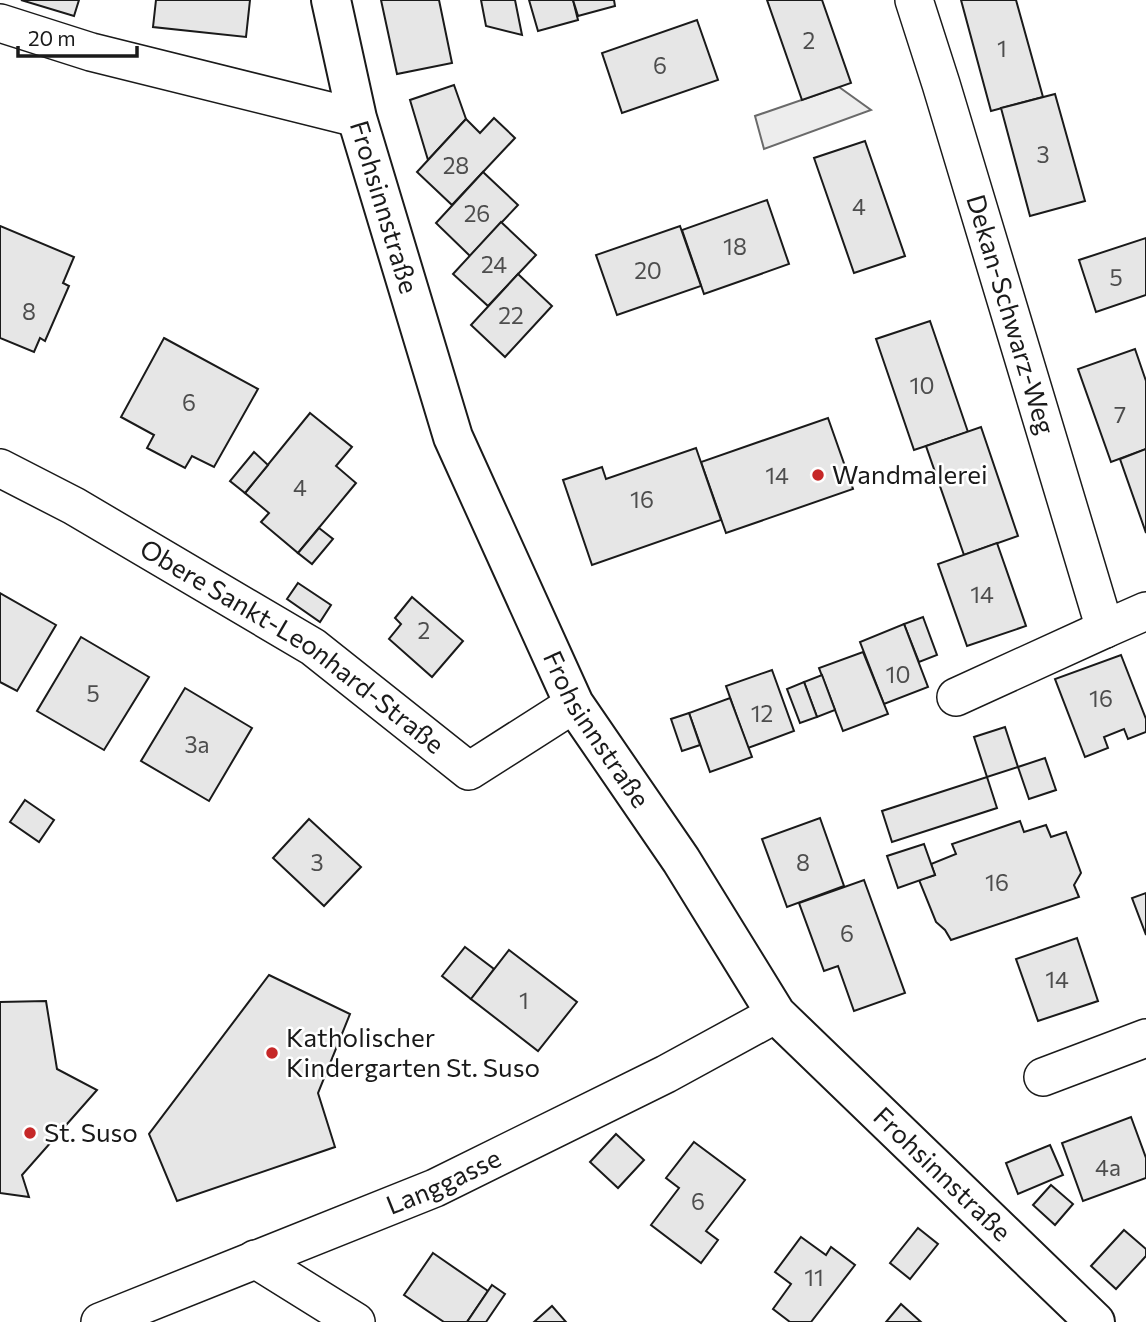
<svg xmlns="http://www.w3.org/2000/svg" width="1146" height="1322" font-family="Commissioner,sans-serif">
<rect width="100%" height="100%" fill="#fff"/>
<!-- built -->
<path fill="#ededed" stroke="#6a6a6a" stroke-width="2" d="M839,87L871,110L764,149L755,116Z"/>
<!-- building -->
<g fill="#e6e6e6" stroke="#1a1a1a" stroke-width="2">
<path d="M21,0H79L74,16Z"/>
<path d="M156,0H250L246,37L153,27Z"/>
<path d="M381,0H439L452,63L397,74Z"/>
<path d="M481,0H515L522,35L486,26Z"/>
<path d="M529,0H573L578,20L538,31Z"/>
<path d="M573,0H614L615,6L578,16Z"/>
<path d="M767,0H822L851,83L802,100Z"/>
<path d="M961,0H1016L1043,97L991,111Z"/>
<path d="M697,20L718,80L622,113L602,53Z"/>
<path d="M454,85L466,119L428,160L410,100Z"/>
<path d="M1055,94L1085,201L1030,216L1001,108Z"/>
<path d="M494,118L515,138L452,205L417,172L466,119L480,133Z"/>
<path d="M865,141L905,256L854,273L814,158Z"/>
<path d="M483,172L518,205L470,256L436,223Z"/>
<path d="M767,200L789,264L704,294L682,230Z"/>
<path d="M501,222L536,255L488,306L453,274Z"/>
<path d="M0,226L74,257L63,283L69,286L45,341L40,338L34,352L0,338Z"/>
<path d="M680,226L701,286L617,315L596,255Z"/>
<path d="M1146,238V295L1096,312L1079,260Z"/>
<path d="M518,274L552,306L505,357L471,325Z"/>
<path d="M930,321L968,432L914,450L876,339Z"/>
<path d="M164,338L258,389L214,467L192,456L185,468L147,448L154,435L121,417Z"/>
<path d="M1135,349L1146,381V449L1111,462L1078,369Z"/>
<path d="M310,413L352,447L336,466L356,483L298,553L261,522L269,513L245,493Z"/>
<path d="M828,418L853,489L726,533L701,462Z"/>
<path d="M981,427L1018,536L964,555L926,446Z"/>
<path d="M696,448L721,520L592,565L563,480L602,467L606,479Z"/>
<path d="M1146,449V533L1120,459Z"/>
<path d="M254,452L268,465L245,493L230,481Z"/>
<path d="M319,528L333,539L312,564L298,553Z"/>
<path d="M997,543L1026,626L967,646L938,564Z"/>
<path d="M298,583L331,605L320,622L287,599Z"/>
<path d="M0,593L56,625L17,691L0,682Z"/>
<path d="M412,597L463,641L432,677L389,639L401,624L395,618Z"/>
<path d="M923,617L937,655L919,662L904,624Z"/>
<path d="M904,624L928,687L884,704L860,642Z"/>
<path d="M81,637L149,677L104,750L37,711Z"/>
<path d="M863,652L888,714L843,731L819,668Z"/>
<path d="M1121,655L1146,719V732L1128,739L1124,729L1104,737L1108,748L1085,757L1055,679Z"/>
<path d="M772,670L794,731L748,748L726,686Z"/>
<path d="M822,675L835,710L817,717L804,682Z"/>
<path d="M804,682L817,717L800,723L787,689Z"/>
<path d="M185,688L252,728L209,801L141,761Z"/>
<path d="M730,698L752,757L710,772L689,713Z"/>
<path d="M689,713L700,745L682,751L671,719Z"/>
<path d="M1005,727L1018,767L987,777L974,737Z"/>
<path d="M1045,758L1056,790L1029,799L1018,767Z"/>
<path d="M987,777L997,808L892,842L882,811Z"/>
<path d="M25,800L54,820L39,842L10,822Z"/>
<path d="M820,818L844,886L787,907L762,839Z"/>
<path d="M309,819L361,867L324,906L273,858Z"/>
<path d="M1020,821L1024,832L1046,825L1051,837L1066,832L1081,873L1074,885L1079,897L951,940L945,930L936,922L919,880L935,875L931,864L956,854L952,844Z"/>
<path d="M924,844L935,875L898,888L887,856Z"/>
<path d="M864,880L905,993L854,1011L838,966L824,971L799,903Z"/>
<path d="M1146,893V935L1132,898Z"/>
<path d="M1077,938L1098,1001L1038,1021L1016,959Z"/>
<path d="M465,947L494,969L471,999L442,976Z"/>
<path d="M509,950L577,1002L538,1051L471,999Z"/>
<path d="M269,975L350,1014L318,1093L335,1147L177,1201L149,1134Z"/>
<path d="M46,1001L57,1069L97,1090L22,1175L29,1197L0,1193V1002Z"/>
<path d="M1131,1117L1146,1158V1178L1083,1201L1062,1143Z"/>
<path d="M616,1134L644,1160L618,1188L590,1162Z"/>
<path d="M694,1142L745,1180L706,1231L718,1240L701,1263L651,1225L679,1188L666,1178Z"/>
<path d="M1050,1145L1063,1175L1018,1194L1006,1163Z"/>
<path d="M1051,1185L1073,1204L1055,1225L1033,1205Z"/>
<path d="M918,1228L938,1244L910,1279L890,1263Z"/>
<path d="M1124,1230L1146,1249V1256L1116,1289L1091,1266Z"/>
<path d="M801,1237L826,1255L831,1247L855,1265L811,1322H790L773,1309L791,1284L775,1272Z"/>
<path d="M433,1253L488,1291L467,1322H444L404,1295Z"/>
<path d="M492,1285L505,1294L486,1322H467Z"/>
<path d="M901,1304L921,1322H886Z"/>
<path d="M552,1306L566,1322H534Z"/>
</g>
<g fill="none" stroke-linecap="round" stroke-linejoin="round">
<defs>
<g id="street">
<path id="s1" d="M914,0L941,84L1105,629L1146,611"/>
<path d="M0,23L91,52L357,118"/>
<path id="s2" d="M0,468L74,506L313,647L469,771L574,704"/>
<path d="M956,697L1105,629"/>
<path d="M1043,1077L1146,1038"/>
<path d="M255,1259L356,1322"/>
<path id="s3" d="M100,1322L435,1188L666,1074L776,1014"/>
</g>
<g id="secondary">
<path id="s4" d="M331,0L357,118L453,437L574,704L681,860L776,1014L1095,1322"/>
</g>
</defs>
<!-- street casing -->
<use href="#street" stroke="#1a1a1a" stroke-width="40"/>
<!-- secondary casing -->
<use href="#secondary" stroke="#1a1a1a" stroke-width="42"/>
<!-- street -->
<use href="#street" stroke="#fff" stroke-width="37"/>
<!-- secondary -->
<use href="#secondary" stroke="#fff" stroke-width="38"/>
</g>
<!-- markers -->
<g fill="#c62828" stroke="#fff" stroke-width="2.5">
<circle cx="818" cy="475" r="7"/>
<circle cx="272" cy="1053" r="7"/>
<circle cx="30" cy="1133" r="7"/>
</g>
<g text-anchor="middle" stroke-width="5" stroke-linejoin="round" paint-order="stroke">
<!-- number labels -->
<g font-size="23" fill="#4d4d4d">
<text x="809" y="49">2</text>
<text x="1002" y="57">1</text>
<text x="660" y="74">6</text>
<text x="1043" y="163">3</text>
<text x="456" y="174">28</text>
<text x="859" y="215">4</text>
<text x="477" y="222">26</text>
<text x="735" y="255">18</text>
<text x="494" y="273">24</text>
<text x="648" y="279">20</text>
<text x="1116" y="286">5</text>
<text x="29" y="320">8</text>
<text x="511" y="324">22</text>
<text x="922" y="394">10</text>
<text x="189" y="411">6</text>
<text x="1120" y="423">7</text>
<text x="777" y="484">14</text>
<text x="300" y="496">4</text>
<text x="642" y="508">16</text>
<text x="982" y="603">14</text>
<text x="424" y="639">2</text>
<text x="898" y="683">10</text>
<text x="93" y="702">5</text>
<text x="1101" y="707">16</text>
<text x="762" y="722">12</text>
<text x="197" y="753">3a</text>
<text x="317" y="871">3</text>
<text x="803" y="871">8</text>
<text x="997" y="891">16</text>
<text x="847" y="942">6</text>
<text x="1057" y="988">14</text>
<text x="524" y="1009">1</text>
<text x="1108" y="1176">4a</text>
<text x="698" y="1210">6</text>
<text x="814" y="1286">11</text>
</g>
<!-- street labels -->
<g font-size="26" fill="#1a1a1a" stroke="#fff">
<text dy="9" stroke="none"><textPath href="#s4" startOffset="214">Frohsinnstraße</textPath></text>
<text dy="9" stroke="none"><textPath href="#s1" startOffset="329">Dekan-Schwarz-Weg</textPath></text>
<text dy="9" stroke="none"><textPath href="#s2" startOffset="343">Obere Sankt-Leonhard-Straße</textPath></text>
<text dy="9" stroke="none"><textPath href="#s4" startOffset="780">Frohsinnstraße</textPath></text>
<text dy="9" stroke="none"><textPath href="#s4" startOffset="1348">Frohsinnstraße</textPath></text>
<text dy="9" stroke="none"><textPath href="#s3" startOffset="371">Langgasse</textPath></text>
</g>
<!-- poi labels -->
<g font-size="26" fill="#1a1a1a" stroke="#fff" text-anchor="start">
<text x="832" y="484">Wandmalerei</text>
<text x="286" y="1047">Katholischer<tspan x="286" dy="30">Kindergarten St. Suso</tspan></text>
<text x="44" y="1142">St. Suso</text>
</g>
</g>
<!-- scale -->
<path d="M18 46v10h119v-10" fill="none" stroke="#1a1a1a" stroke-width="3.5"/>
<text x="28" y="46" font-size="21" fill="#1a1a1a" stroke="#ffffff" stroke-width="5" paint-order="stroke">20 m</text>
</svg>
